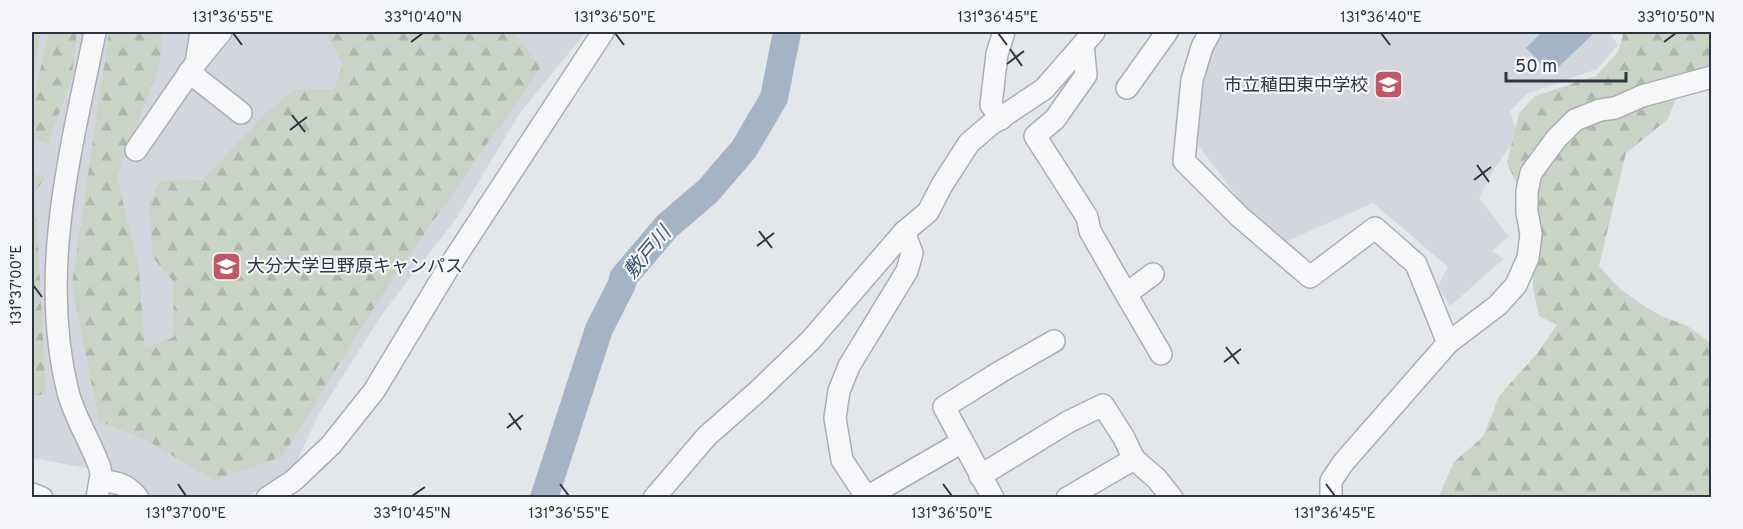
<svg xmlns="http://www.w3.org/2000/svg" width="1743" height="529" font-family="Overpass,'Noto Sans JP',sans-serif">
<defs>
<pattern id="forest-firs" width="22" height="20" patternUnits="userSpaceOnUse" patternTransform="scale(1.5)"><rect width="22" height="20" fill="#c9d3c6"/><path d="M5 1l3.5 6h-7zM16 11l3.5 6h-7z" fill="#adb6ab"/></pattern>
</defs>
<rect width="100%" height="100%" fill="#e4e7ea"/>
<!-- built -->
<g fill="#d3d6dc">
<path d="M32,32H586L520,113L456,219L383,313L320,412L293,469L245,498L152,497L113,473L32,458Z"/>
<path d="M1210,32H1609L1618,45L1597,69L1527,94L1510,111L1518,135L1494,169L1479,198L1509,237L1492,251L1504,259L1450,306L1438,286L1448,267L1373,203L1274,247L1188,131Z"/>
</g>
<!-- grass -->
<path fill="#c9d3c6" d="M32,32H41L32,80Z"/>
<!-- forest -->
<g fill="url(#forest-firs)">
<path d="M49,32H77L71,81L48,144L32,138V105Z"/>
<path d="M109,32H163L159,66L117,177L139,270L145,349L174,337L173,281L153,258L149,204L160,181L202,180L266,113L295,89H334L343,64L327,35L330,32H513L541,67L383,293L282,457L214,480L146,440L99,421L72,284Z"/>
<path d="M1620,32H1711V64L1685,78L1667,120L1626,153L1599,266L1620,289L1644,306L1663,317L1686,325L1711,343V497L1438,498L1454,462L1483,437L1499,396L1536,355L1557,325L1539,316L1533,288V219L1507,163L1519,113L1535,96L1596,76L1618,52L1623,35Z"/>
<path d="M32,172L45,178L35,191L46,394L32,396Z"/>
</g>
<!-- water -->
<path fill="#a4b4c6" d="M1542,32H1595L1551,74L1526,48Z"/>
<g fill="none" stroke-linecap="round" stroke-linejoin="round">
<!-- river -->
<path stroke="#a4b4c6" stroke-width="28" d="M544,498L599,329L622,284L623,278L667,226L708,191L744,149L774,98L787,32"/>
<defs>
<g id="minor">
<path d="M95,32C71,150 38,272 68,392C75,419 91,442 100,468L101,475L97,498"/>
<path d="M1210,32L1202,47L1192,80L1184,161L1240,217L1310,277L1375,228L1416,264L1448,343L1343,463L1331,481V498"/>
<path d="M1083,44L1086,75L1055,119L1035,136L1087,217L1090,231L1126,294L1153,274"/>
<path d="M198,60L221,32"/>
<path d="M189,72L241,113"/>
<path d="M1127,88L1167,32"/>
<path d="M1001,119L991,105L997,54L1004,32"/>
<path d="M136,150L196,63L201,32"/>
<path d="M1126,294L1161,354"/>
<path d="M1448,343L1498,305L1516,285L1528,258L1531,234L1527,212V191L1531,173L1556,139L1575,120L1600,110L1615,108L1642,96L1712,77"/>
<path d="M980,476L1068,422L1103,405L1124,438L1134,459"/>
<path d="M100,481C118,482 127,484 138,498"/>
<path d="M32,494L42,498"/>
<path d="M867,497L962,442"/>
<path d="M267,498L293,481L331,445L374,391L447,270L603,32"/>
<path d="M654,498L707,436L758,391L810,341L904,232L928,212L942,185L969,143L990,125L1044,89L1094,32"/>
<path d="M867,498L842,460L835,418L839,391L849,366L907,271L912,253L904,232"/>
<path d="M993,498L944,407L1000,372L1054,341"/>
<path d="M1067,498L1134,459L1157,479L1172,498"/>
</g>
</defs>
<!-- minor casing -->
<use href="#minor" stroke="#aaaeb4" stroke-width="24"/>
<!-- minor -->
<use href="#minor" stroke="#f7f7f9" stroke-width="21"/>
</g>
<!-- ticks -->
<path fill="none" stroke="#2e3441" stroke-width="2" d="M233,33L242,45M615,33L624,45M998,33L1007,45M1381,33L1390,45M411,42L423,33M1664,42L1676,33M1010,49L1022,66M1007,64L1024,51M292,115L305,132M290,130L307,117M1477,165L1489,182M1474,180L1491,167M759,231L772,248M757,246L774,233M33,285L42,297M1226,347L1239,364M1224,362L1241,349M509,413L521,430M507,428L523,415M178,484L186,496M560,484L569,496M943,484L952,496M1326,484L1335,496M412,496L425,487"/>
<!-- icons -->
<defs>
<symbol id="school-square" viewBox="-11 -11 22 22"><rect x="-9" y="-9" width="18" height="18" rx="4" fill="#c05967" stroke="#f4f5f8"/><path d="M0-5L7-2L0 1L-7-2ZM-4 1L0 2.5L4 1V4Q0 6-4 4Z" fill="#fff"/></symbol>
<symbol id="university-square" viewBox="-11 -11 22 22"><rect x="-9" y="-9" width="18" height="18" rx="4" fill="#c05967" stroke="#f4f5f8"/><path d="M0-5L7-2L0 1L-7-2ZM-4 1L0 2.5L4 1V4Q0 6-4 4Z" fill="#fff"/></symbol>
</defs>
<g fill-rule="evenodd">
<use href="#school-square" x="1372" y="68" width="33" height="33"/>
<use href="#university-square" x="210" y="250" width="33" height="33"/>
</g>
<g text-anchor="middle" stroke-width="4.5" stroke-linejoin="round" paint-order="stroke">
<!-- poi labels -->
<g font-size="18" fill="#2e3441" stroke="#f4f5f8" text-anchor="end">
<text x="1368" y="91">市立稙田東中学校</text>
<text x="247" y="272" text-anchor="start">大分大学旦野原キャンパス</text>
</g>
<!-- water labels -->
<g font-size="20" font-style="italic" fill="#3c5370" stroke="#f4f5f8">
<text transform="translate(647 252) rotate(-50)" y="7">敷戸川</text>
</g>
</g>
<!-- border -->
<rect width="1743" height="529" fill="none" stroke="#f4f5f8" stroke-width="66"/>
<!-- scale -->
<path d="M1506 72v9h120v-9" fill="none" stroke="#2e3441" stroke-width="3"/>
<text x="1515" y="72" font-size="18" fill="#2e3441" stroke="#f4f5f8" stroke-width="4.5" paint-order="stroke">50 m</text>
<rect x="33" y="33" width="1677" height="463" fill="none" stroke="#2e3441" stroke-width="2"/>
<g font-size="15" text-anchor="middle" fill="#2e3441">
<text x="233" y="22">131°36'55"E</text>
<text x="423" y="22">33°10'40"N</text>
<text x="615" y="22">131°36'50"E</text>
<text x="998" y="22">131°36'45"E</text>
<text x="1381" y="22">131°36'40"E</text>
<text x="1676" y="22">33°10'50"N</text>
<text transform="translate(16 285) rotate(-90)" y="5">131°37'00"E</text>
<text x="186" y="518">131°37'00"E</text>
<text x="412" y="518">33°10'45"N</text>
<text x="569" y="518">131°36'55"E</text>
<text x="952" y="518">131°36'50"E</text>
<text x="1335" y="518">131°36'45"E</text>
</g>
</svg>
